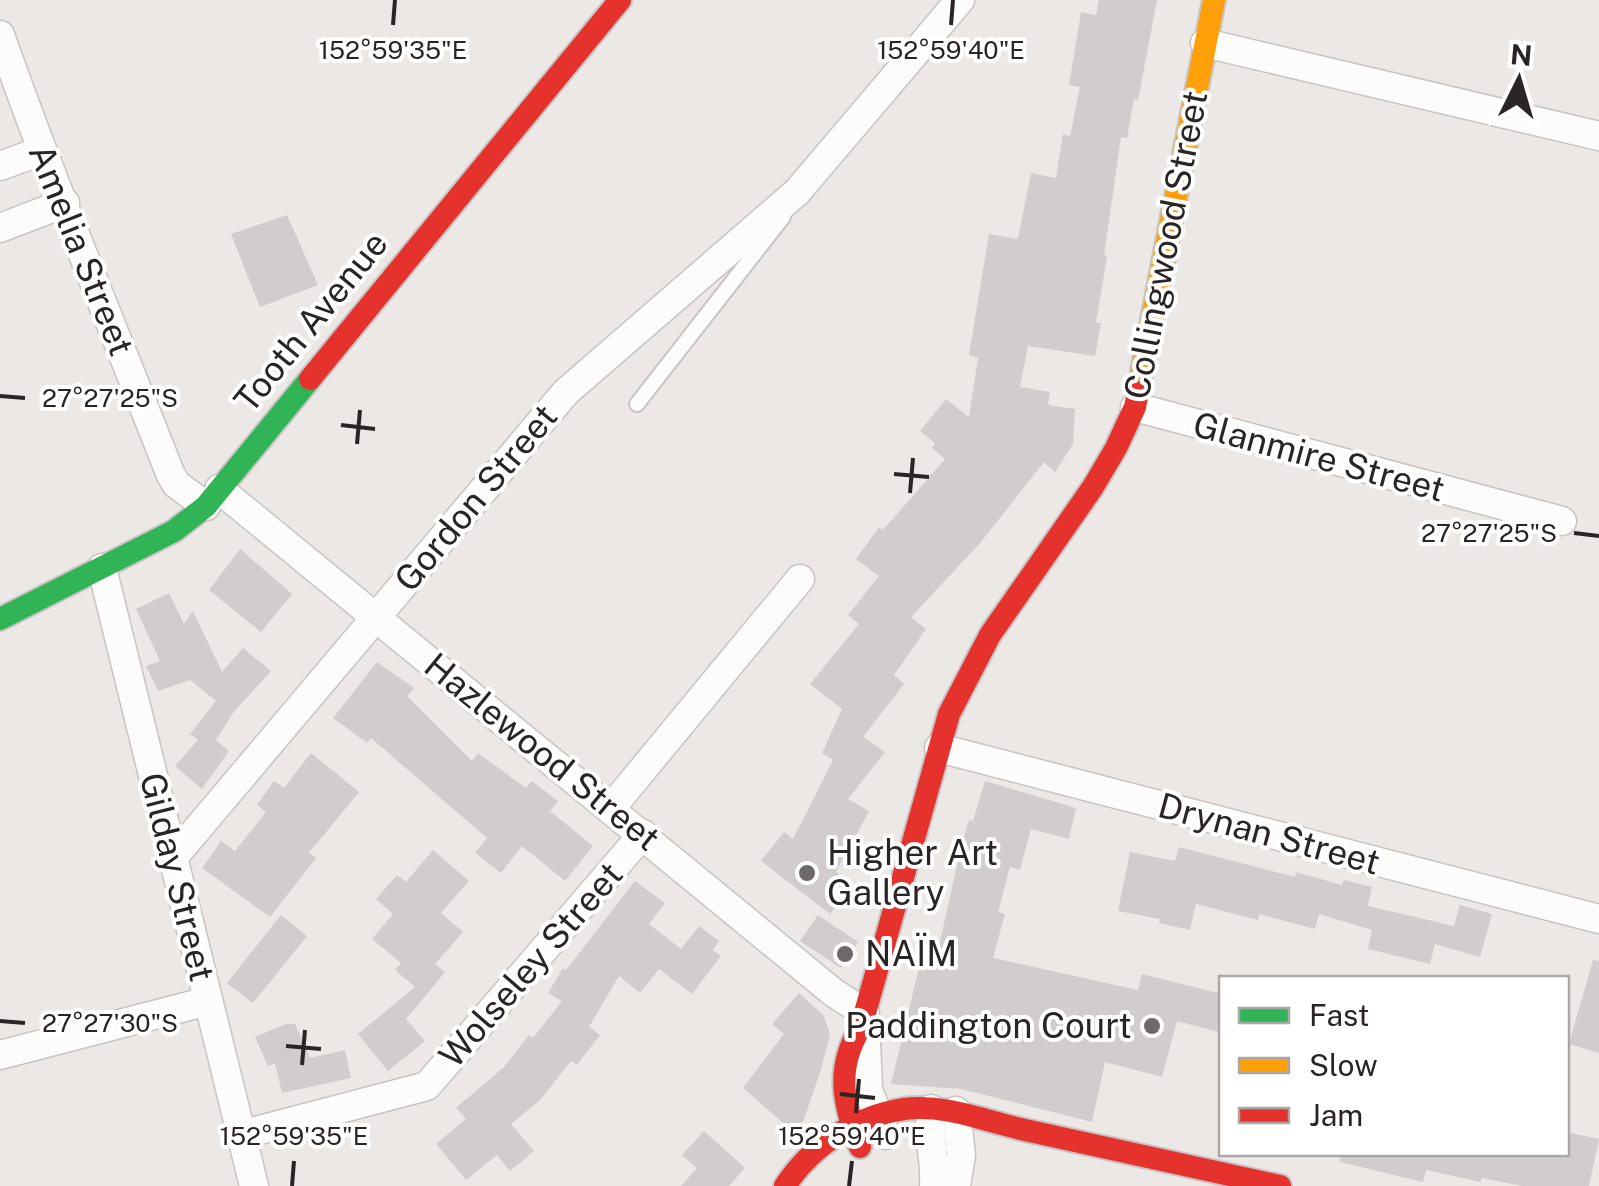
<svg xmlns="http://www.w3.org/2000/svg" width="1599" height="1186" font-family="'Public Sans',sans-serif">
<rect width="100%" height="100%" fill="#ece8e6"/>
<!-- building -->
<g fill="#d0cdcc">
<path d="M1099,0H1157L1138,100L1134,99L1127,138L1121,137L1104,255L1107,256L1096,323H1101L1095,356L1028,346L1020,387L1050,392L1048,405L1075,409L1073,444L1055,472L1044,462L981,542L911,617L926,629L894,675L904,684L863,737L885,752L848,799L869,811L836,872L853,885L830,914L761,861L784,832L793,839L833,760L822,753L842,709L810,684L859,624L848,615L879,576L856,559L879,527L883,530L945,459L932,448L935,443L920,431L946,399L969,417L978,358L969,355L989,234L1018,239L1031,173L1056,178L1063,134L1070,136L1080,87L1069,85L1081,12L1096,15Z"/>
<path d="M287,215L318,285L260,307L231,234Z"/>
<path d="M240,549L292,594L261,632L209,590Z"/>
<path d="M169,593L184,624L193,611L222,672L243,648L271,671L233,713L216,740L229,751L202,789L175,766L198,740L190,734L216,701L190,680L158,691L146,666L160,661L136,609Z"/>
<path d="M377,662L414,688L407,696L472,761L478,753L526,788L532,781L558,801L550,811L593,846L565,881L522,846L501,873L475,853L487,838L371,738L367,743L333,718Z"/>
<path d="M311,753L359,792L309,853L316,858L270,917L202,868L221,841L235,851L266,812L257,805L274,781L284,788Z"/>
<path d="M985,781L1076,808L1069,839L1031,829L1020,870L1010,867L998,912L1005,914L993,958L1138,990L1142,974L1222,994V1033L1177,1021L1162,1077L1105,1062L1092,1122L961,1089L891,1084L925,943L939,946L962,843L969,820L973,821Z"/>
<path d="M1179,847L1295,877L1296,872L1342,885L1344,880L1372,887L1368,906L1454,926L1460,905L1492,914L1480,957L1435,944L1430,964L1368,949L1372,930L1319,914L1315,929L1259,914L1258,920L1196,904L1190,930L1159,923L1160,919L1118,911L1130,852L1175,861Z"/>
<path d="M433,850L469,881L441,913L463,932L435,964L445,972L406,1019L425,1041L388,1071L358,1034L415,987L395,970L401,963L372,939L393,914L376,899L397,875L406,882Z"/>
<path d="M635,881L665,903L649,924L681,949L699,926L719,941L713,950L721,956L692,994L659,969L640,993L619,976L589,1027L600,1035L577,1065L571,1061L540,1100L511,1124L534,1151L510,1171L497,1155L466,1180L436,1144L466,1119L456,1108L504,1067L529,1035L533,1038L562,1001L548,993L563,968L566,970Z"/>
<path d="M281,915L307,936L253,1003L227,983Z"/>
<path d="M818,915L858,942L841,968L800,941Z"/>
<path d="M1593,960L1599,961V1053L1569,1044Z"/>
<path d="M799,993L824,1016L830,1035L820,1073L798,1136L743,1088L784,1034L772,1024Z"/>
<path d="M286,1024H295L310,1058L345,1050L351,1078L282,1093L275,1063L268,1066L255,1037Z"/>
<path d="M704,1131L745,1168L729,1186H681L697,1168L682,1155Z"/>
<path d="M1566,1132L1599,1139L1589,1186H1522L1481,1178V1182L1426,1170L1423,1182L1340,1162L1341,1154H1566Z"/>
</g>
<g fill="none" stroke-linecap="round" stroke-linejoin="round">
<defs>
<path id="lane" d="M637,404L783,217"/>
<g id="street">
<path d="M0,35C52,183 113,327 170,473L176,484L206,506"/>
<path d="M1205,43L1599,136"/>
<path d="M0,166L41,151"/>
<path d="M0,228L65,203"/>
<path d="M1135,407L1562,521"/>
<path d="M219,489L834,993L865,1013"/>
<path d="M102,568L254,1186"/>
<path d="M939,748L1599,919"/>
<path d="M611,808L800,579"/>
<path d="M172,859L566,392L797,192L960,0"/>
<path d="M861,1027L866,1042L868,1090L886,1135"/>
<path d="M0,1055L208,1001"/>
<path d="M931,1109C927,1135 936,1160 934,1186"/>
<path d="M241,1135L427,1086L643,834"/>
<path d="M956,1186L961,1155L956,1111"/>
</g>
<path id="fast" d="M0,619L174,531L206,506L310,379"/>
<path id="slow" d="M1138,392L1214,0"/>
<g id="jam">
<path d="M310,379L620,0"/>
<path d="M860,1147C843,1104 835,1068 861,1027L949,714L990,635L1093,487L1116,448L1135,407L1138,392"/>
<path d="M785,1186C811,1146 857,1116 904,1109C947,1104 984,1121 1025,1130C1110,1149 1195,1167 1280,1186"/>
</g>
</defs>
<!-- lane casing -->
<use href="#lane" stroke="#c8c4c2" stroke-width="18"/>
<!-- street casing -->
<use href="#street" stroke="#c8c4c2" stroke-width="31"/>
<!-- fast casing -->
<use href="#fast" stroke="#c8c4c2" stroke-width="26"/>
<!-- slow casing -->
<use href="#slow" stroke="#c8c4c2" stroke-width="26"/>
<!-- jam casing -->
<use href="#jam" stroke="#c8c4c2" stroke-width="26"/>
<!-- lane -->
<use href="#lane" stroke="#fcfcfb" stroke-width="14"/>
<!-- street -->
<use href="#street" stroke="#fcfcfb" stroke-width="28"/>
<!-- fast -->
<use href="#fast" stroke="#30b455" stroke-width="22"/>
<!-- slow -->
<use href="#slow" stroke="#ff9f0a" stroke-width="22"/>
<!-- jam -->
<use href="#jam" stroke="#e5322d" stroke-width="22"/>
</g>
<!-- ticks -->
<path fill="none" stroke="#292524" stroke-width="4" d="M393,25L395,0M951,25L953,0M0,396L25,398M341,425L375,429M357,444L360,410M894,474L929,477M910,493L913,458M1574,533L1599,536M0,1021L25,1023M286,1046L321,1049M302,1065L305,1030M840,1094L875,1098M856,1113L859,1079M292,1186L294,1161M849,1186L852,1161"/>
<!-- markers -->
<g fill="#6d6968" stroke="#fff" stroke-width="4">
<circle cx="807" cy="873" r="10"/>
<circle cx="845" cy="954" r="10"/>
<circle cx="1152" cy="1026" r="10"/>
</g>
<g text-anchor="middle" stroke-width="8" stroke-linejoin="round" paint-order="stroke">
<!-- street labels -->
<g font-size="35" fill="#292524" stroke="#fff">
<text transform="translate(1166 245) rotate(-79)" y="12">Collingwood Street</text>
<text transform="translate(81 250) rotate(68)" y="12">Amelia Street</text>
<text transform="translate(311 322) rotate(-51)" y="12">Tooth Avenue</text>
<text transform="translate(1319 457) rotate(15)" y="12">Glanmire Street</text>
<text transform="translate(476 498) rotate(-50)" y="12">Gordon Street</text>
<text transform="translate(542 752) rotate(39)" y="12">Hazlewood Street</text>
<text transform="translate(1269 834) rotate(15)" y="12">Drynan Street</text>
<text transform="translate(177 877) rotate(76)" y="12">Gilday Street</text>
<text transform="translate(531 965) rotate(-49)" y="12">Wolseley Street</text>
</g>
<!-- poi labels -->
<g font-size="35" fill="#292524" stroke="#fff" text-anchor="start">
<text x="827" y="865">Higher Art<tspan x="827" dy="40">Gallery</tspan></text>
<text x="865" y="966">NAÏM</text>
<text x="1132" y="1038" text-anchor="end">Paddington Court</text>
</g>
</g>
<g font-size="25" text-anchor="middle" fill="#292524" stroke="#fff" stroke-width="8" stroke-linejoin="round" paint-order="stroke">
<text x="393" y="59">152°59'35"E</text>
<text x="951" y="59">152°59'40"E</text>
<text x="110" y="407">27°27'25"S</text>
<text x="1489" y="542">27°27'25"S</text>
<text x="110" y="1032">27°27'30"S</text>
<text x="294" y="1145">152°59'35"E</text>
<text x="852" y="1145">152°59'40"E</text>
</g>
<!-- legend -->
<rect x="1219" y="976" width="350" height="180" fill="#ffffff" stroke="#a9a8a7" stroke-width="2.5"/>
<rect x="1239" y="1008" width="50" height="15" fill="#30b455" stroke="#a9a8a7" stroke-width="2.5"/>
<text x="1309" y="1026" font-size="30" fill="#292524">Fast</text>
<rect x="1239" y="1058" width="50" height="15" fill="#ff9f0a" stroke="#a9a8a7" stroke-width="2.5"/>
<text x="1309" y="1076" font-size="30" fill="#292524">Slow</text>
<rect x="1239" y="1108" width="50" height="15" fill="#e5322d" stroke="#a9a8a7" stroke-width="2.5"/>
<text x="1309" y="1126" font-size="30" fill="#292524">Jam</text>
<!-- north arrow -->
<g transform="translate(1519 80) rotate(5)" stroke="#ffffff" stroke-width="8" paint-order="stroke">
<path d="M0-8L18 38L0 25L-18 38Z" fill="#292524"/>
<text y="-15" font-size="28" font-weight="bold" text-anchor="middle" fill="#292524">N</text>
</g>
</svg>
